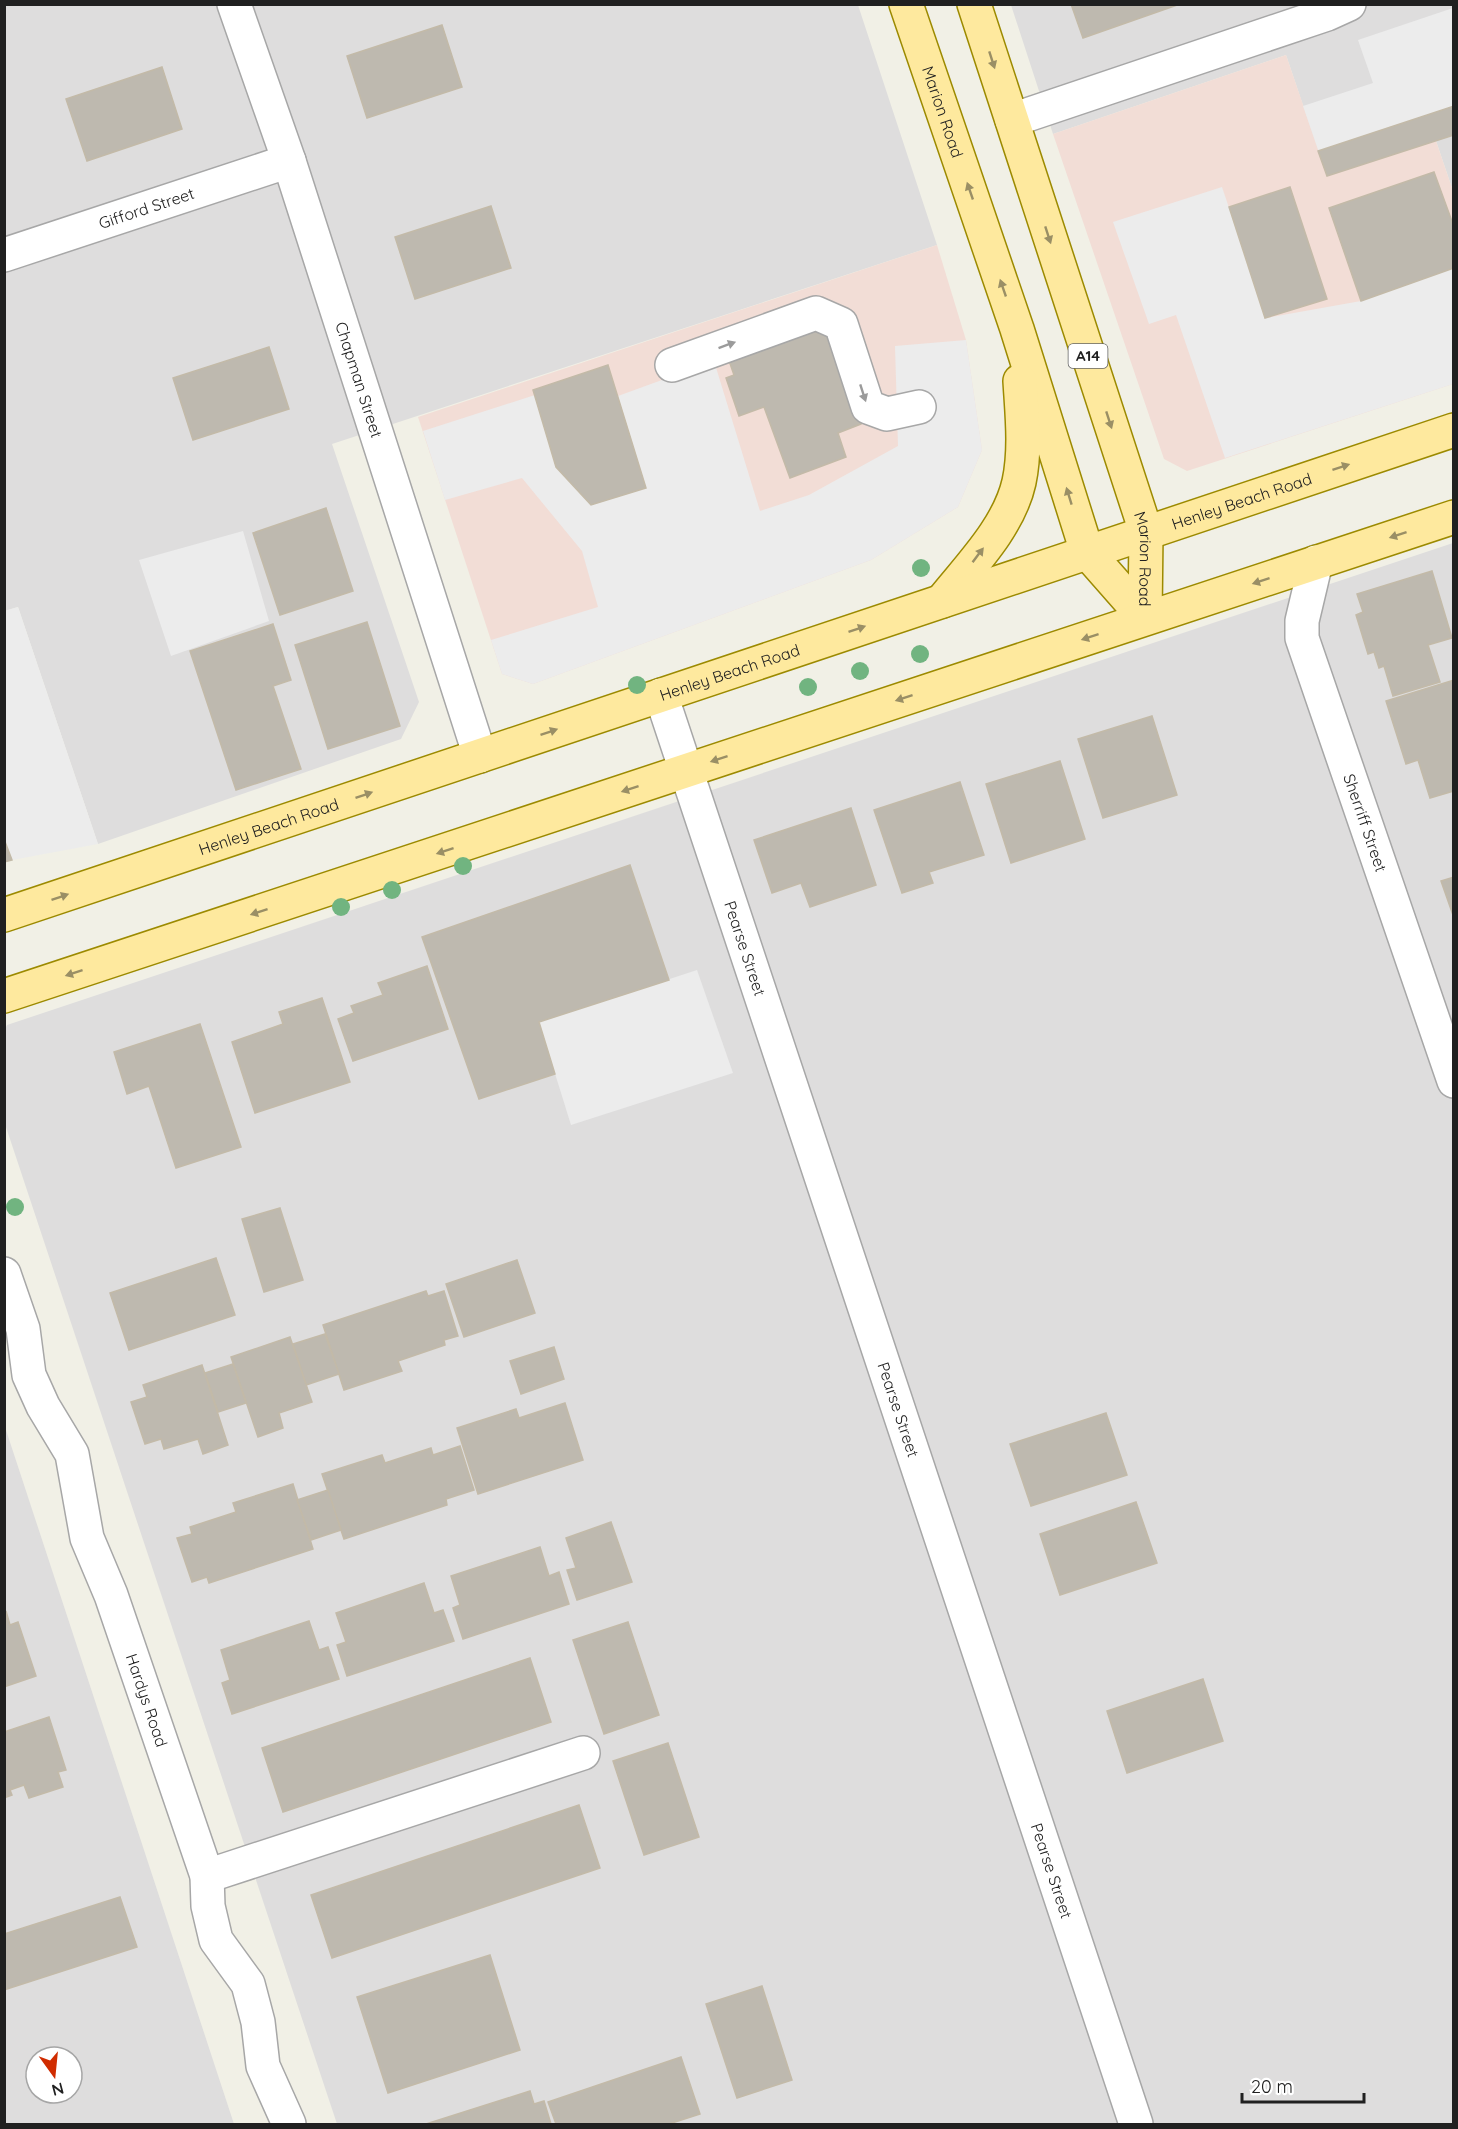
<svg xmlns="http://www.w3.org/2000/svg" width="1458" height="2129" font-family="Quicksand,sans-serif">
<rect width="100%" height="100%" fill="#f1f0e6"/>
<!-- residential -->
<g fill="#dedddd" fill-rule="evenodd">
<path d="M4,5H858L937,245L332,444L419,702L401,739L98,844L18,607L5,611Z"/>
<path d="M1011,5H1453V191L1436,141L1327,176L1286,55L1053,134Z"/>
<path d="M1453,543V2124H337L5,1124L4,1031L7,1025Z"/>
<path d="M5,1427L234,2124H5ZM36,2057H72V2093H36Z"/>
</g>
<!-- commercial -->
<g fill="#f2ddd6">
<path d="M1286,55L1327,175L1436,141L1453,191V384L1187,471L1164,459L1053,134Z"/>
<path d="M937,245L966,340L982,450L958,507L871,560L533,684L502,674L418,417Z"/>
</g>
<!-- parking -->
<g fill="#ececec">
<path d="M1453,8V135L1327,176L1303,106L1373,83L1358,40Z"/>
<path d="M1222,187L1266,318L1361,301L1453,268V384L1225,458L1176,315L1149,324L1113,222Z"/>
<path d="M966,340L982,450L958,507L871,560L533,684L502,674L491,640L598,607L582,551L522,478L445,500L423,431L535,395L591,504L646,487L618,396L714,361L760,511L809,495L898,446L895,346Z"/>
<path d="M243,531L269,621L171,656L139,560Z"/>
<path d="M18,607L98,844L12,860L4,839V611Z"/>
<path d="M697,970L733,1073L571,1125L539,1022Z"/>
</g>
<!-- building -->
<g fill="#beb9af" stroke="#c3baa8" stroke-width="1.5">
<path d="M1071,4H1180L1083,38Z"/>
<path d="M442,25L462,87L367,118L347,56Z"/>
<path d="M162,67L182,129L87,161L66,99Z"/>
<path d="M1454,106V135L1327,176L1318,151Z"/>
<path d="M1434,172L1454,227V268L1361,301L1329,208Z"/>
<path d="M1290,187L1327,299L1265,318L1229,207Z"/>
<path d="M491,206L511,268L415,299L395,237Z"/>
<path d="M826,326L861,424L838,433L846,457L790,478L764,407L739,416L726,378L734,375L726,352Z"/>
<path d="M269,347L289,409L193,440L173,378Z"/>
<path d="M608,365L646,488L591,505L556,467L533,390Z"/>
<path d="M326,508L353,591L280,615L253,533Z"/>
<path d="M1432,571L1452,638L1428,645L1440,682L1393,696L1384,666L1379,668L1374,652L1368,654L1356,615L1363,612L1357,594Z"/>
<path d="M367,622L400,726L328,749L295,645Z"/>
<path d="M273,624L291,680L273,686L301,769L236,790L190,651Z"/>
<path d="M1454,680V791L1430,798L1418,760L1406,764L1386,701Z"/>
<path d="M1152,716L1177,795L1103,818L1078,739Z"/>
<path d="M1060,761L1085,839L1011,863L986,784Z"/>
<path d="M960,782L984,855L929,872L933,883L902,893L874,810Z"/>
<path d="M851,808L876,885L810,907L801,883L772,893L754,840Z"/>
<path d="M4,839L12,860L4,862Z"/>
<path d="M630,865L669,980L539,1022L555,1074L479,1099L422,937Z"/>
<path d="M1454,877V918L1441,881Z"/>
<path d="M427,966L448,1029L353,1061L338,1019L354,1013L351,1006L383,995L378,983Z"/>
<path d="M322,998L350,1082L255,1113L232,1042L283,1024L279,1012Z"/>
<path d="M200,1024L241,1147L176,1168L149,1086L127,1094L114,1052Z"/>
<path d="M280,1208L303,1280L264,1292L242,1219Z"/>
<path d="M216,1258L235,1315L129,1350L110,1293Z"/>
<path d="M517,1260L535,1313L464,1337L446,1284Z"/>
<path d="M426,1291L428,1296L444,1291L458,1336L444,1340L445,1345L398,1361L402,1371L344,1390L323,1325Z"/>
<path d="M325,1334L339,1374L306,1385L293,1344Z"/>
<path d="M290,1337L312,1402L279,1413L283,1428L258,1437L231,1357Z"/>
<path d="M554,1347L564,1379L521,1394L510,1361Z"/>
<path d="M233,1364L246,1403L218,1412L205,1373Z"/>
<path d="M202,1365L228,1445L203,1454L198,1439L164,1449L161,1439L145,1444L131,1402L147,1397L143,1385Z"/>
<path d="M565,1403L583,1460L478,1494L457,1428L516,1409L519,1418Z"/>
<path d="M1106,1413L1127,1475L1031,1506L1010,1444Z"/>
<path d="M460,1446L474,1490L446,1499L447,1505L344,1539L322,1474L382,1455L385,1463L431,1448L433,1455Z"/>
<path d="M293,1484L313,1549L209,1583L207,1577L192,1582L177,1538L192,1534L190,1527L236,1512L233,1503Z"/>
<path d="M328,1490L341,1530L311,1540L297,1500Z"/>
<path d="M1136,1502L1157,1563L1060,1595L1040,1534Z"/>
<path d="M611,1522L632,1582L577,1600L567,1570L576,1568L566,1538Z"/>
<path d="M540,1547L549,1576L559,1572L569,1604L463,1639L453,1608L460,1605L451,1576Z"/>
<path d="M424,1583L434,1613L443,1610L454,1641L347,1676L337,1645L346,1642L336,1613Z"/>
<path d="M6,1611L10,1625L18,1622L36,1676L4,1687Z"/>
<path d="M309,1621L319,1650L328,1647L339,1679L232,1714L222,1683L230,1680L221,1650Z"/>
<path d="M628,1622L659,1715L604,1734L573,1640Z"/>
<path d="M530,1658L551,1722L283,1812L262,1748Z"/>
<path d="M1203,1679L1223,1741L1127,1773L1107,1711Z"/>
<path d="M49,1717L66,1770L58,1772L63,1787L29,1798L24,1785L10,1790L12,1795L4,1798V1732Z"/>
<path d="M668,1743L699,1837L644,1855L613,1761Z"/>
<path d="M579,1805L600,1868L332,1958L311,1895Z"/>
<path d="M120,1897L137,1947L4,1990V1934Z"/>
<path d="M490,1955L520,2050L388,2093L357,1997Z"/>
<path d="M762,1986L792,2080L737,2098L706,2004Z"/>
<path d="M681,2057L700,2114L669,2124H556L548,2102Z"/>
<path d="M530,2091L534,2104L544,2101L551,2124H426Z"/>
</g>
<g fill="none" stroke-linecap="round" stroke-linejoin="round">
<defs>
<g id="minor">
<path id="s1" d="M234,4L289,161L480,756"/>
<path d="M1012,120L1327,14L1349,4"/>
<path id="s2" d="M4,255L289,161"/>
<path d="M672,365L816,313L841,324L868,407L887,414L919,407"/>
<path id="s3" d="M1316,562L1302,621V638L1454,1081"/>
<path id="s4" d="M661,695L1136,2124"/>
<path id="s5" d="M4,1274L23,1329L29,1375L43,1406L72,1454L87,1538L111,1595L207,1876L208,1906L216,1940L248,1984L258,2022L263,2066L289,2124"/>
<path d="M207,1876L583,1753"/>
</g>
<g id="major">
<path id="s6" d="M906,4L1017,329L1087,552L1145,618"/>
<path id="s7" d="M974,4L1146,532L1145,618"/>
<path d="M942,601C970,566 1009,527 1019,482C1026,449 1022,414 1020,381"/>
<path id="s8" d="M4,915L1454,430"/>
<path d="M4,996L1454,517"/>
</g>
</defs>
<!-- minor casing -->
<use href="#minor" stroke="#a7a7a7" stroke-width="36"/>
<!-- major casing -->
<use href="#major" stroke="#9c8a00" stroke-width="36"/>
<!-- minor -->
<use href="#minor" stroke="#fff" stroke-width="33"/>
<!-- major -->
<use href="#major" stroke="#fee99e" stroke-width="33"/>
</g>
<!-- trees -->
<g fill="#71b480">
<circle cx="921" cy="568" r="9"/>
<circle cx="920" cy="654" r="9"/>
<circle cx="860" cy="671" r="9"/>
<circle cx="637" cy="685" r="9"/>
<circle cx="808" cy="687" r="9"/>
<circle cx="463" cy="866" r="9"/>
<circle cx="392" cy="890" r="9"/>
<circle cx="341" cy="907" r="9"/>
<circle cx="15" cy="1207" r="9"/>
</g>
<!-- one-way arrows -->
<defs><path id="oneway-solid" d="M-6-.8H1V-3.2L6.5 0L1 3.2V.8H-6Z" transform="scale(1.5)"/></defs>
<g fill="#9a8f65">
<use href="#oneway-solid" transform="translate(992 60) rotate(72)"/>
<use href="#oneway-solid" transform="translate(970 191) rotate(-109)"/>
<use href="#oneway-solid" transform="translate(1048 235) rotate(72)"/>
<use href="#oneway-solid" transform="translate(1003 288) rotate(-109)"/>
<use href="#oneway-solid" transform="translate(1109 420) rotate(72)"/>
<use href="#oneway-solid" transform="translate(1341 467) rotate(-18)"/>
<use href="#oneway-solid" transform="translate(1069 496) rotate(-107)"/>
<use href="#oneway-solid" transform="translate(1398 535) rotate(162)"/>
<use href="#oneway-solid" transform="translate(978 555) rotate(-53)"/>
<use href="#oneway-solid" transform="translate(1261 581) rotate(162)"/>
<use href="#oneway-solid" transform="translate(857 629) rotate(-19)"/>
<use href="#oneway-solid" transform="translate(1090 637) rotate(162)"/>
<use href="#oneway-solid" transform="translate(904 698) rotate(162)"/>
<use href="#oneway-solid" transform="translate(549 732) rotate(-19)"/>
<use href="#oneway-solid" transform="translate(719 759) rotate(162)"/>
<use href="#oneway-solid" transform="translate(630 789) rotate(162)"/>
<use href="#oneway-solid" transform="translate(364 795) rotate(-19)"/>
<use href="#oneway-solid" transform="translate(445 851) rotate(162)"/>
<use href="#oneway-solid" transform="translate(60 897) rotate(-19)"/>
<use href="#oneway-solid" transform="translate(259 912) rotate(162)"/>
<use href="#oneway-solid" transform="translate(74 973) rotate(162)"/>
</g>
<g fill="#9b9b9b">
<use href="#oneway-solid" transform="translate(727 345) rotate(-20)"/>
<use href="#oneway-solid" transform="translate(863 393) rotate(72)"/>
</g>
<g text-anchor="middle" stroke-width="4.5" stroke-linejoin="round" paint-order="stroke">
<!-- shield labels -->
<rect fill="#fff" stroke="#636363" stroke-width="1.5" x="1068.5" y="344" width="39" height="24" rx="4.5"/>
<g font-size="15" font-weight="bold" fill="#202020">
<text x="1088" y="361">A14</text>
</g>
<!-- street labels -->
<g font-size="16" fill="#202020" stroke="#fff">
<text dy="6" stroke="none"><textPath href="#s6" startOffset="114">Marion Road</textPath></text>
<text dy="6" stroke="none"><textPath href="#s2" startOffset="150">Gifford Street</textPath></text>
<text dy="6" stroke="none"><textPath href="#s1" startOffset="396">Chapman Street</textPath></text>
<text dy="6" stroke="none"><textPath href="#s8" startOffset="1305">Henley Beach Road</textPath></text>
<text dy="6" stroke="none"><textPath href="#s7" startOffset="582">Marion Road</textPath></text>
<text dy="6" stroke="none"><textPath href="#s8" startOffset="765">Henley Beach Road</textPath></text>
<text dy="6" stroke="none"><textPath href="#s3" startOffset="273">Sherriff Street</textPath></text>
<text dy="6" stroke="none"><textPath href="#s8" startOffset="279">Henley Beach Road</textPath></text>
<text dy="6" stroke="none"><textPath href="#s4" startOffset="267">Pearse Street</textPath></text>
<text dy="6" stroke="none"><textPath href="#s4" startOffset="753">Pearse Street</textPath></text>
<text dy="6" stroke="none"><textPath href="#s5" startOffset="453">Hardys Road</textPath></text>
<text dy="6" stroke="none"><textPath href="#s4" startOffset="1239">Pearse Street</textPath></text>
</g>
</g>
<!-- border -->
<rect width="1458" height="2129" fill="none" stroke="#202020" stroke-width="12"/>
<!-- north arrow -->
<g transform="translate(54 2075) rotate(165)"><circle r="28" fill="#ffffff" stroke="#a6a6a6" stroke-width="1.5"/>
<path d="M0-4.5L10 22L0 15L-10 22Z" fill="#d02c00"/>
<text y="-9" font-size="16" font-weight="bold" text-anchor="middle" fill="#202020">N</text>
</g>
<!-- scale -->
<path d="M1242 2093v9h122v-9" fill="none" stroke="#202020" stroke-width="3"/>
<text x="1251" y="2093" font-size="18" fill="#202020" stroke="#ffffff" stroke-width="4.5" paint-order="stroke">20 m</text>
</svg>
